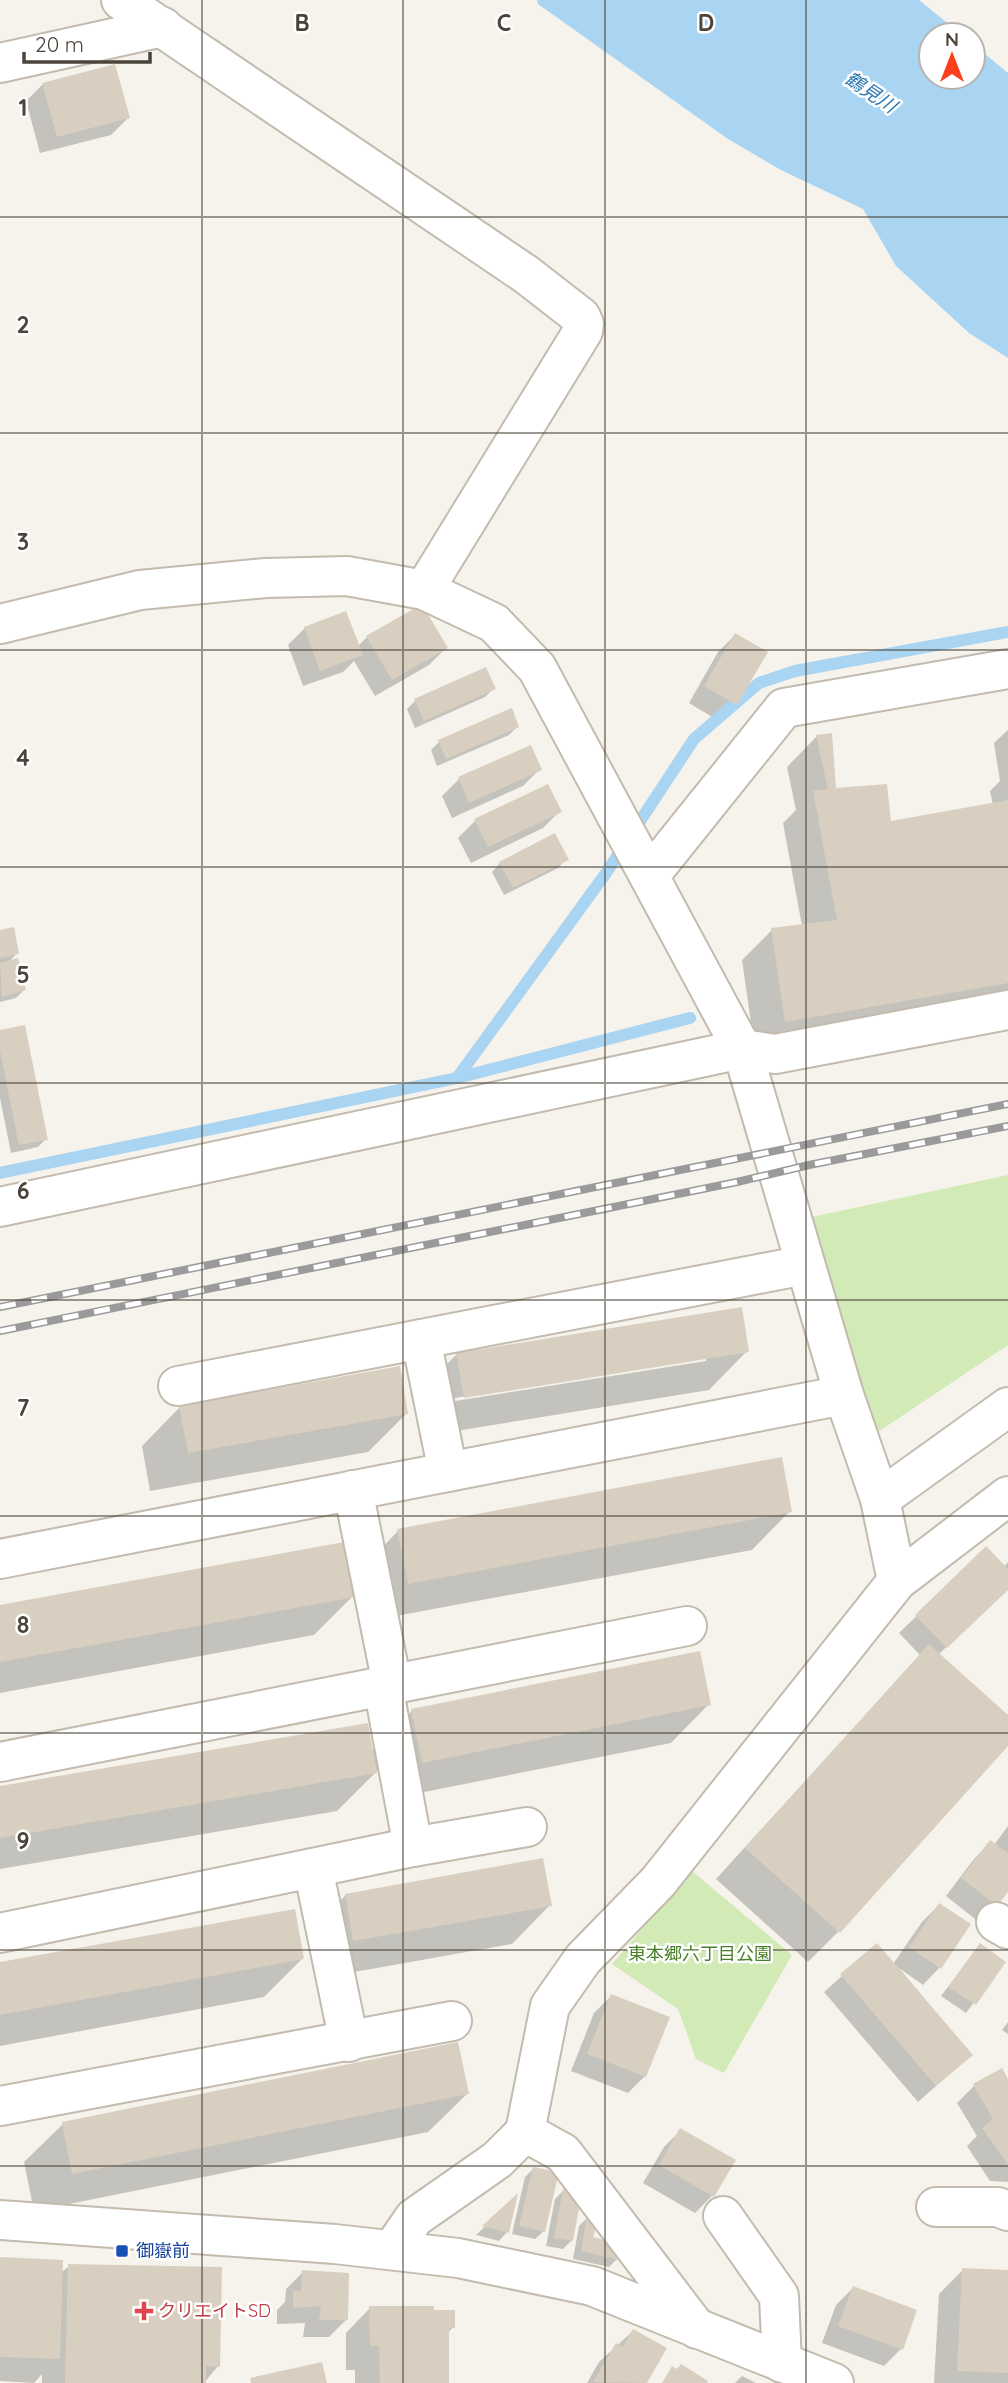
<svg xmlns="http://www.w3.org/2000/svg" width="1008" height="2383" font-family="Quicksand,'Noto Sans JP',sans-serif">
<rect width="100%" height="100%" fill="#f6f3ec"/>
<!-- green -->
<g fill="#d2eab5">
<path d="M1008,1175V1345L872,1436L807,1218Z"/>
<path d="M692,1871L792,1955L724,2073L696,2059L678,2009L612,1964Z"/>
</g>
<!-- water -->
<path fill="#a9d4f2" d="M537,0H919L962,35H931V77H973V44L1008,73V358L969,333L896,266L863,209L781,170L728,139L538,4Z"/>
<!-- shadow -->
<g fill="#0003" fill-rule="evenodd">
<path d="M43,84L128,118L111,135L40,153L26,101Z"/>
<path d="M305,628L357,647L367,637L446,648L429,665L375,696L354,661L343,672L303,686L288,645Z"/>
<path d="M735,635L736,704L719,721L689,703L718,652Z"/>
<path d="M493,689L485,697L415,728L407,709L415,701Z"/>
<path d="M517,727L509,735L437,766L431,750L439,742Z"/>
<path d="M1008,730V1007L755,1051L742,960L772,930L802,926L783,823L796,810L787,767L817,736L835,790L889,823L993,805L990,791L1000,781L994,743Z"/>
<path d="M540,769L523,786L452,818L442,796L459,779Z"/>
<path d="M560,811L543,828L471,863L458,838L475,821Z"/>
<path d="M566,859L558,868L504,895L492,872L500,863Z"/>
<path d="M0,932L17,953L8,963L24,990L16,998L0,1002Z"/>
<path d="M0,1032L46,1139L38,1147L11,1153L0,1098Z"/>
<path d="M747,1351L709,1390L425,1436L418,1393L457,1354ZM706,1357V1361L455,1401V1398Z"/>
<path d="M180,1407L406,1414L368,1452L150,1491L142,1446Z"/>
<path d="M790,1511L752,1550L369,1621L360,1570L398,1531Z"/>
<path d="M986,1549L1004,1567L1008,1562V1588L938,1655L1008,1717V1744L838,1932L808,1962L716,1879L920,1655L899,1633Z"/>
<path d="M353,1596L314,1635L0,1693V1607Z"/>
<path d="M709,1704L671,1743L384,1800L378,1770L337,1811L0,1869V1788L372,1751L412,1711Z"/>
<path d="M1008,1826V1890L979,1922L946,1896L974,1859L991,1842L994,1845Z"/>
<path d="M346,1895L550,1905L512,1944L315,1979L307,1934Z"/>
<path d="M939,1905L969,1925L939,1968L923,1985L899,1968L971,2055L918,2102L824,1992L877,1945L893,1964L922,1922Z"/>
<path d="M980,1945L1004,1963L966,2013L941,1996Z"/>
<path d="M302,1959L264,1997L0,2046V1964Z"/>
<path d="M611,1996L645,2076L628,2093L571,2071L594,2013Z"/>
<path d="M1008,2022V2034L1002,2030Z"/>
<path d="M1008,2082V2182L990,2181L967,2146L977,2136L957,2103L974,2086Z"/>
<path d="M467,2094L428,2132L34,2211L24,2162L63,2124Z"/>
<path d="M681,2130L733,2160L712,2196L695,2213L643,2183L664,2147Z"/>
<path d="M533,2169L544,2231L535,2239L512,2234L525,2177Z"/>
<path d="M563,2191L571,2241L563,2249L546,2246L555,2199Z"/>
<path d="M515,2198L507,2232L499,2241L476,2235Z"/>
<path d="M588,2217L591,2238L617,2259L609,2267L573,2259L579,2226Z"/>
<path d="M0,2259L61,2273L69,2266L218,2366L204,2383H42V2374L34,2383L0,2381Z"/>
<path d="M963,2270L1008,2272V2383H934L939,2294Z"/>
<path d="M303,2272L346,2320L329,2337H303L305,2323L277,2324V2310L285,2302L286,2289Z"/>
<path d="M853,2288L901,2349L884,2366L822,2343L836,2305Z"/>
<path d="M370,2308L433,2312L453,2327L447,2334V2383H355V2370H346V2333Z"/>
<path d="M633,2331L665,2349L645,2383H587L599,2362Z"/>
<path d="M742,2376L756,2383H735Z"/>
</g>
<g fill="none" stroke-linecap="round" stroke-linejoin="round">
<!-- stream -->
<g stroke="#a9d4f2" stroke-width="12">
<path d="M457,1078L690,1018"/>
<path d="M0,1173L457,1078L606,873L694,739L759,683L795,671L1008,632"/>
</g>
</g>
<!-- building -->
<g fill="#d8cfc1">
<path d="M115,64L130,118L57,137L42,83Z"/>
<path d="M422,604L448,648L392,680L366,636Z"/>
<path d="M346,611L363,655L320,671L304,627Z"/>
<path d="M735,633L768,652L737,705L704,686Z"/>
<path d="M486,667L496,689L424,721L414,699Z"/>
<path d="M512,708L519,727L446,759L438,740Z"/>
<path d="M832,733L836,788L887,784L891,821L1008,800V983L785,1022L771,928L837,920L813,791L828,789L816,735Z"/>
<path d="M531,745L542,770L469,803L458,777Z"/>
<path d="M548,784L562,812L488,847L474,819Z"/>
<path d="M555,833L569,860L513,888L499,862Z"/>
<path d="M14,927L19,954L0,958V930Z"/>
<path d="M18,958L26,990L2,997L0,963Z"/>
<path d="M25,1025L48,1140L19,1145L0,1051V1030Z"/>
<path d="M742,1307L749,1352L464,1398L456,1353Z"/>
<path d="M400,1366L408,1414L188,1453L179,1406Z"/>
<path d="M782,1457L792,1512L408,1584L397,1529Z"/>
<path d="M344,1542L355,1597L0,1662V1605Z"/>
<path d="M986,1546L1008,1569V1590L947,1648L915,1615Z"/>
<path d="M929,1644L1008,1715V1746L840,1933L745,1848Z"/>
<path d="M700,1651L711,1705L422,1763L411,1709Z"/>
<path d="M368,1723L377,1773L0,1838V1786Z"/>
<path d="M990,1840L1008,1853V1892L997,1906L961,1878Z"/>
<path d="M543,1858L552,1906L353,1941L345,1894Z"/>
<path d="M939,1903L971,1924L941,1969L909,1947Z"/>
<path d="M295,1909L304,1959L0,2015V1962Z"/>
<path d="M877,1943L973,2055L936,2086L840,1974Z"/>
<path d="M980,1943L1006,1962L976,2005L948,1987Z"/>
<path d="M611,1994L670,2017L646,2077L587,2054Z"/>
<path d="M458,2042L469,2094L72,2174L62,2122Z"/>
<path d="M1002,2068L1008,2079V2165L982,2128L993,2119L973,2084Z"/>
<path d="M680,2128L736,2160L714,2197L659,2165Z"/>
<path d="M533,2167L559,2172L545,2232L519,2226Z"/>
<path d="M563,2189L582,2193L573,2241L554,2238Z"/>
<path d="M518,2193L509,2233L482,2226Z"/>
<path d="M587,2216H600L593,2237L620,2244L619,2260L581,2251Z"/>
<path d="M0,2257L63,2260L60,2359L0,2357Z"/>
<path d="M68,2264L222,2267L220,2367L206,2366V2383H65Z"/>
<path d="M962,2268L1008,2270V2373L957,2371Z"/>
<path d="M302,2270L349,2273L348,2320H319L321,2306L293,2308V2291H301Z"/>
<path d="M853,2286L917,2310L903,2350L838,2326Z"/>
<path d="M369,2306H434V2310H455V2328H449V2383H380L379,2346H370Z"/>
<path d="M633,2329L667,2348L647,2383L593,2382L616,2343L623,2347Z"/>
<path d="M322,2362L327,2383H251L250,2378Z"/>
<path d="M681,2364L708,2381L707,2383H662L672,2366L677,2369Z"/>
</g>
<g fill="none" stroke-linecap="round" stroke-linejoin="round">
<defs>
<g id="minor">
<path d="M121,0L527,275L581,317L584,324L583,331L424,590"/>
<path d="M0,63L163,27"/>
<path d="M0,624L140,590L266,578L347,576L424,590L494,623L537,668L742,1049L844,1395L880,1499L897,1581L658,1882L583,1959L550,2006L525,2132L563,2153L697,2329"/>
<path d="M650,875L784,708L1008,669"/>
<path d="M0,1207L742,1049L775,1054L1008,1010"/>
<path d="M421,1339L448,1472"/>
<path d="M178,1386L805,1265"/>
<path d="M353,1490L392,1684"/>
<path d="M880,1499L1008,1407"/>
<path d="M0,1559L844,1395"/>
<path d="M897,1581L1008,1496"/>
<path d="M383,1686L413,1847"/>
<path d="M0,1762L687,1626"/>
<path d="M313,1868L349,2042"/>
<path d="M996,1922L1008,1929"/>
<path d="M0,1933L413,1847L527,1827"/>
<path d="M0,2106L452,2021"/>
<path d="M936,2207H998L1008,2211"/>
<path d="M723,2216L779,2296L782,2363"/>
<path d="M0,2220L335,2244L458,2258L592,2286L834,2383"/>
<path d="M392,2250L414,2218L497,2160L525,2132"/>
</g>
</defs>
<!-- minor casing -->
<use href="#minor" stroke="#c2bbae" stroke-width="42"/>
<!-- minor -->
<use href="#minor" stroke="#fff" stroke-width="38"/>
<defs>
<g id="rail">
<path d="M0,1307L1008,1104"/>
<path d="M0,1331L737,1182L809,1165L1008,1126"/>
</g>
</defs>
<!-- rail casing -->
<use href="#rail" stroke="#9a9a9a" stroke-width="8"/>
<!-- rail -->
<use href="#rail" stroke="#fff" stroke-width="5" stroke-dasharray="16" stroke-linecap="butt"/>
</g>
<!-- grid -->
<path fill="none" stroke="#4b4439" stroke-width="2" stroke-opacity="0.55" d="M202,0V2383M403,0V2383M605,0V2383M806,0V2383M0,217H1008M0,433H1008M0,650H1008M0,867H1008M0,1083H1008M0,1300H1008M0,1516H1008M0,1733H1008M0,1950H1008M0,2166H1008"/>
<!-- markers -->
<rect fill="#1a4fb4" stroke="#fff" stroke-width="2.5" x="115" y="2244" width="14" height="14" rx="3.5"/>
<path fill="#e0444e" stroke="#fff" stroke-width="2.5" d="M140.5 2300.5h7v7h7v7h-7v7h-7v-7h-7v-7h7z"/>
<g text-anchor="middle" stroke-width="5" stroke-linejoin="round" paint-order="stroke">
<!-- park labels -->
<g font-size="18" fill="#4a7f2a" stroke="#fff">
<text x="700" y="1960">東本郷六丁目公園</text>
</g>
<!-- transit labels -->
<g font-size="18" fill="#164399" stroke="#fff" text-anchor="start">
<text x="136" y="2257">御嶽前</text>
</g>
<!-- health labels -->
<g font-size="18" fill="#be3a42" stroke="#fff" text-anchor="start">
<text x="158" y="2317">クリエイトSD</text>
</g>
<!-- water labels -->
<g font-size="19" font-style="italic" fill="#2e7ab2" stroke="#fff">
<text transform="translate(871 92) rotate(34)" y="7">鶴見川</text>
</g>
</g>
<g font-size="23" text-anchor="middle" font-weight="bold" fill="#4b4439" stroke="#fff" stroke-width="5" stroke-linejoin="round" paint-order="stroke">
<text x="302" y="31">B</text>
<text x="504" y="31">C</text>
<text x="706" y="31">D</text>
<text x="23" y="116">1</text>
<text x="23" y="333">2</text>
<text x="23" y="550">3</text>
<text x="23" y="766">4</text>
<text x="23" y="983">5</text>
<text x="23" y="1199">6</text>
<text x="23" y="1416">7</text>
<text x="23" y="1633">8</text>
<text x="23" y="1849">9</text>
</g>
<!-- north arrow -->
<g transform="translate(952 56)"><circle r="33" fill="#ffffff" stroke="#b7b4b0" stroke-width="2"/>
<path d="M0-5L12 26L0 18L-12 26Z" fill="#fc3f1d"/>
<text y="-10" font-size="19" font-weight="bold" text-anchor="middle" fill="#4b4439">N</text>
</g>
<!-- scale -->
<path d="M24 52v10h126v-10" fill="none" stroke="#4b4439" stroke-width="3.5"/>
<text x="35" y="52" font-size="21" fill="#4b4439" stroke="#ffffff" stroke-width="5" paint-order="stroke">20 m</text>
</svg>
